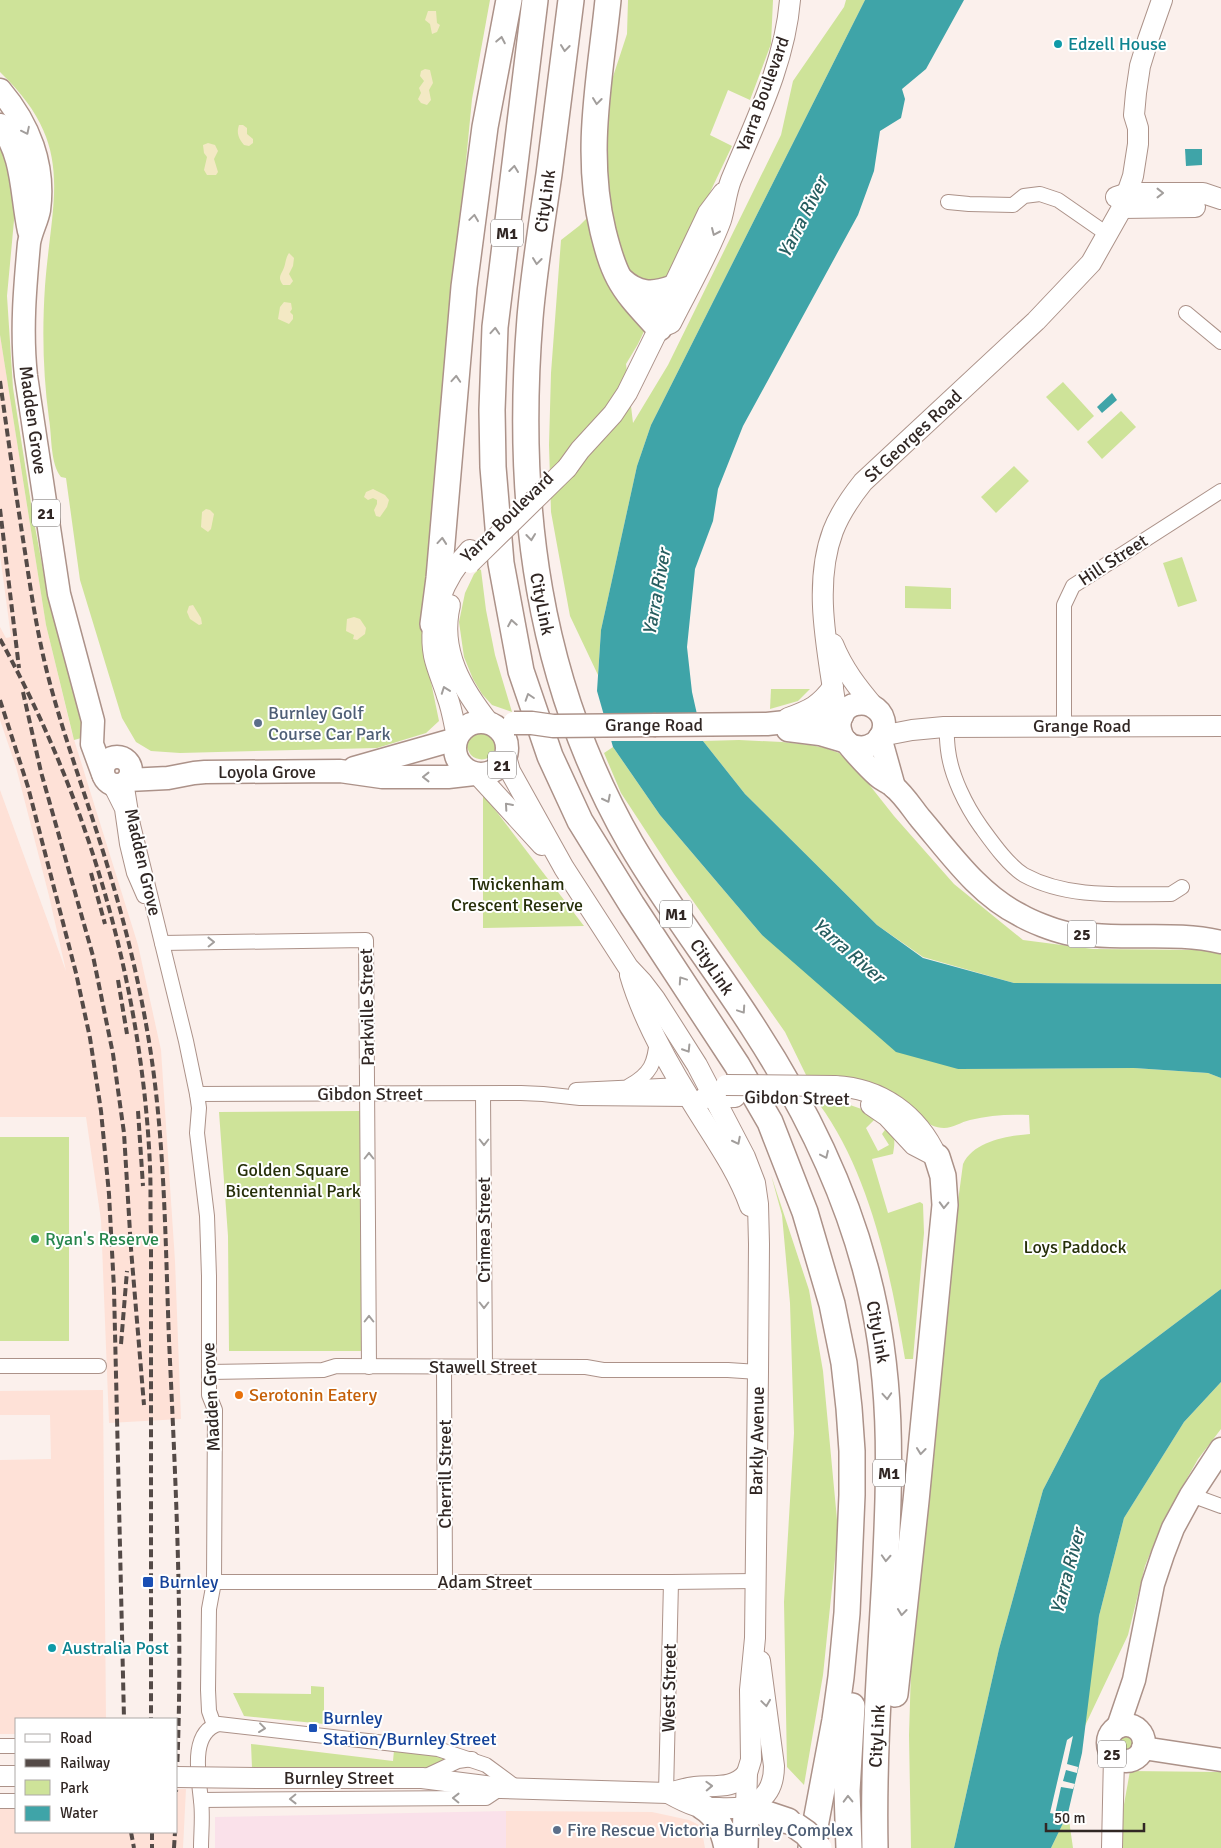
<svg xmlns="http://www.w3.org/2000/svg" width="1221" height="1848" font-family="Signika,sans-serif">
<rect width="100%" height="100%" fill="#fbf0ec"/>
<!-- built -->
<g fill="#fee1d7">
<path d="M0,335L46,625L72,733L138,945L161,1050L175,1261L181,1419L109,1423L101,1220L86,1117H0V790L66,971L49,896L16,767L0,720V627L6,638L11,637L0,555Z"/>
<path d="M103,1390L106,1719H16V1734H0V1460L51,1459L50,1415H0V1391Z"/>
<path d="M176,1789H186L183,1848H0V1803L16,1802V1832H176Z"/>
<path d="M506,1811L652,1812L689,1820L701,1826L705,1848H506Z"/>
</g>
<!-- industrial -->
<path fill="#fae1ea" d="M506,1811V1848H215V1817Z"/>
<!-- green -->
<g fill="#cee399">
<path d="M0,0H490L472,99L424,598L423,643L439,721L426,733L377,748L180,753L151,751L136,742L122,718L80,580L66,478L61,477C50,463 52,436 49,419C43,374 42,331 45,286C52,194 76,145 0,72Z"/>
<path d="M628,0H773L771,44L750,100L728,90L710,135L732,146L638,344L626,364L633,423L668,365L781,135L793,81L844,7L846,0H865L651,425L637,466L601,630L598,675L570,616L551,512L549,445L551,373L561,240L579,226L591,214L604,104L627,34Z"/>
<path d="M0,136L16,199L7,296L13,388L33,516L49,602L85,737L74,740L46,625L0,335Z"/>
<path d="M1063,382L1094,416L1078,431L1046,397Z"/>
<path d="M1121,411L1136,427L1102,459L1087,442Z"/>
<path d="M1014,466L1029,481L996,513L981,497Z"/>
<path d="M1182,557L1197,601L1178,607L1163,563Z"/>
<path d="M479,569L481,570L486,610L495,655L512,712L492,705L482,694L473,679L464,657L459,622L465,593L474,574Z"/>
<path d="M905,586L951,588V609L905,608Z"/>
<path d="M771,689H810L798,701L770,709Z"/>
<path d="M482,730L493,734L497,743C496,746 495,750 493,754C488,761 477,761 471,755C468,751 468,748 465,744L472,733Z"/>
<path d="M739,740L782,742L810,745L825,748L839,753L860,773L894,816L954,884L1023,940L1093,949L1198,950L1221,953V984L1014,983L923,957L877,925L745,794L703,741Z"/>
<path d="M613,747L660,815L762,935L958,1069L1134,1068L1208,1073L1221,1078V1289L1100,1380L1043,1490L999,1649L954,1848H911L909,1735L912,1638L952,1246L963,1164C974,1141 1007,1136 1030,1134L1029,1115C1009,1114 989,1115 970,1120C961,1122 953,1128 944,1128C935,1128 929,1124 922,1119L807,1077L785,1032L674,874L621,793L604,753Z"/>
<path d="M483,794L584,926L483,928Z"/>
<path d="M840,1103L850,1105L873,1113L876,1118L866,1128L878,1151L889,1145L882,1134L887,1127C896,1136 895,1142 893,1154L872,1159L888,1213L920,1202L923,1204L924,1233L913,1359H905C891,1275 870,1173 819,1104Z"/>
<path d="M361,1111L363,1351H229L228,1236L219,1112Z"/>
<rect x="0" y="1137" width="69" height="204"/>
<path d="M771,1175L809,1290L823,1371L838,1530L823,1675L804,1785L787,1767L784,1602L794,1433L790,1303L782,1215Z"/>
<path d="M1221,1382V1429L1198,1459L1164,1519L1145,1566L1128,1635L1083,1730L1099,1616L1124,1518L1184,1422Z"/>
<path d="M311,1686L324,1687V1724L244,1716L233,1693L311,1694Z"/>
<circle cx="1125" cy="1742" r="9"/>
<path d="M251,1744L393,1761L394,1750L430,1753L451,1758L429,1769L252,1768Z"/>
<path d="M1130,1771L1221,1772V1848H1121V1821Z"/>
<path d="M1068,1813L1073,1848H1051Z"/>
</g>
<!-- sand -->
<g fill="#f3e9c4">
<path d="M428,11H436L437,23L440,25L437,32L432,34L430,24L425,20Z"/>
<path d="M425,69L430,70L433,83L429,90L431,100L427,105L421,103L418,99L421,93L419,88L424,81L420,76L421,71Z"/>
<path d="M239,125H243L247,128V134L253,139V143L249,146L244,145C239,139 236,133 239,125Z"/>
<path d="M208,143L215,145L218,151L214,159L218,172L216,175H207L204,170L207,157L204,153L203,145Z"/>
<path d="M289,253L294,258L293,266L289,274L293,281L290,285H283C278,278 280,276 283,270C286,264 285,259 289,253Z"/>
<path d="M284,302L291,303L292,309L290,312L293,315V319L289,324L278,319L280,307Z"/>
<path d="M373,489L385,495L389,500L387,507L380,517L376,516L374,510L377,504V500L373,498L368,500L364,497L366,492Z"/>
<path d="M206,509L210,510L214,514L211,529L208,532L201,527L202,512Z"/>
<path d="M193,605L201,618L202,624L199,625L190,619L187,612L189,606Z"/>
<path d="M354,617L360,619L366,628L365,634L357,640L353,639L354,635L346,631L347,619Z"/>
</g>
<!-- water -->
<g fill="#3fa4a8">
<path d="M865,0H964L926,69L902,89L905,99L901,118L880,131L874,171L858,215L743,426L718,489L713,521L695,569L687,647L692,692L703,741L745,794L877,925L923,958L1014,983L1221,984V1078L1208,1073L1134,1068L958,1069L896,1052L762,935L660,815L613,747L597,691L601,630L637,466L651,425Z"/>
<path d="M1185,149H1202V165L1186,166Z"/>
<path d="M1112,393L1117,400L1102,413L1097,407Z"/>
<path d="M1221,1289V1382L1184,1422L1124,1518L1099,1616L1082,1753L1068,1813L1051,1848H954L999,1649L1043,1490L1100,1380Z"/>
</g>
<!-- pier -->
<g fill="#fbf0ec">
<path d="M601,715H699L706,741H609Z"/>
<path d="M1073,1736L1067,1764L1078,1767L1077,1773L1066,1770L1063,1781L1075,1784L1073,1789L1061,1787L1055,1814L1050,1813L1067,1740Z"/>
</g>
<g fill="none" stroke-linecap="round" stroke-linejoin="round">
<defs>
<g id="street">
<path d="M948,202L969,204L1013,205L1024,196L1040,194L1058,200L1107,234"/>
<path d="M1186,313L1221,342"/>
<path d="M1064,725V605L1073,586L1221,491"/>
<path d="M946,727C947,735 947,743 948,750C951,776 966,806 981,827C992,842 1008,865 1024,875C1068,899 1122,894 1171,894L1182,887"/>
<path d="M126,781L133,825L186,1041L197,1094L199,1108L197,1133L207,1216L209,1276V1395L215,1410L214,1582L209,1609L208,1690L209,1711L214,1725"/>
<path d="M109,783L122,809L127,844L134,873L144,896"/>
<path d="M162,943L366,940L369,1367"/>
<path d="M629,1086C651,1074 655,1063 657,1039"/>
<path d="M576,1090L682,1085"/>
<path d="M197,1094L521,1093L543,1094L580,1098L689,1099"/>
<path d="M483,1094L485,1367"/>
<path d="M0,1366H99"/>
<path d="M444,1367L445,1581"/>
<path d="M209,1372L323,1370L336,1366L586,1367L603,1370H728L758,1372"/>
<path d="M1191,1495L1221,1506"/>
<path d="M214,1582H671L755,1581"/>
<path d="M0,1746H16"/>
<path d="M424,1777L458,1761L472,1759"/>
<path d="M666,1793L671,1582"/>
<path d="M201,1800L473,1798H486L501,1788"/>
<path d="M0,1801H16"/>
<path d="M201,1848C201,1833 203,1816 201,1801C199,1778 189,1732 219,1724L438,1749L486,1765L517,1788"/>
</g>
<g id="secondary">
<path d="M1116,197L1128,193H1203L1221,199"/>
<path d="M1122,208L1195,207"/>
<path d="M659,328L671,323C687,291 709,253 721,220C725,207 726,193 731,180C755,122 785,63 790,0"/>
<path d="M567,468L580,450L613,414L627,393L659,328L660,314L708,213L723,193"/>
<path d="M450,605C439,651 462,689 490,724"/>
<path d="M833,644C843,669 858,688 875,708"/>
<path d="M843,714L835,702C827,647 813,584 833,531C840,513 851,497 863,482L1036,321L1091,263L1122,208L1133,176L1138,144V128L1134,115L1136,93L1140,66L1148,40L1162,0"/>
<path d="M788,718C810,710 819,706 833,687"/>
<path d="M881,736L912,730L944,727L1221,726"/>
<path d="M457,737C454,723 452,709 447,696C443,682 437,670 434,656C427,618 444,577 470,550"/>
<path d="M506,757L510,771L564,868L628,967L642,982L655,999L697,1065L745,1157L755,1183L758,1204L759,1244L758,1372L755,1638L750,1690L751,1760L747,1773L746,1807"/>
<path d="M478,775L542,845"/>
<path d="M630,975C642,1017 667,1062 690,1099C711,1134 736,1167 750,1206"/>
<path d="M835,1086C881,1088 918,1115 937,1157"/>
<path d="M704,1098L735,1097"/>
<path d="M871,1105L887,1116L914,1145L937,1157"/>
<path d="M0,1776H16"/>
<path d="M257,1778H422L501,1788L668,1793C677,1791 686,1788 695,1787C713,1785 734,1790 747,1773"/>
<path d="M668,1793C677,1798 686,1803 696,1806C703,1808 712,1808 719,1808C750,1810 774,1801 774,1766L760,1661"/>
<path d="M1112,1848L1114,1756"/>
</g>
<g id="primary">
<path d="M0,90C29,124 45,165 39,210C37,221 31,231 29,243C25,287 21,331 26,376L59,594L93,721L92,744L103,774"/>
<path d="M0,125C24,156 21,194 29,231"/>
<circle cx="481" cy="748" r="26"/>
<path d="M656,725L767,724L842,716"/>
<path d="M788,730L820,734L847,742"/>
<path d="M880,737L894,787"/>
<path d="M848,744C878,759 898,720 872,706C868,704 862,703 857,704C844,706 836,720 841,733C843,741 870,769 878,776C882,780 889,782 893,786C904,795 912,808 920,818C950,853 978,894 1020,915C1032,922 1053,930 1066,933C1075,935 1084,934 1093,935C1135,939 1179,932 1221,942"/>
<circle cx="117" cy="771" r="14"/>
<path d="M354,768L456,739"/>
<path d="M128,780L168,778L194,773L205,772L340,771L382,777H448L474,774"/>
<circle cx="1126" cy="1743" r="18"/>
<path d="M1118,1727L1134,1680L1153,1584L1163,1554L1173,1528L1191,1495L1221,1449"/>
<path d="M1143,1748L1221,1760"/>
</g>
<g id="highway">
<path d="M535,0L495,327L492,410L493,467L501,563L521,671L550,756L580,821L632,905L737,1065L770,1122L805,1212L832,1304L844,1363L849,1408L852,1451V1495L847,1613L841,1677L835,1720L811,1848"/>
<path d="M571,0C564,58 556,116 549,174C542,222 534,270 530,318C515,504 537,681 631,844C669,909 715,967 755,1030C803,1104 842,1182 865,1267C894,1373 890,1468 885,1576C880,1667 873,1757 875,1848"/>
<path d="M608,0C600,79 584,152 603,231C607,247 611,263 619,278C629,297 645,312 659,328"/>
<path d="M621,280C637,295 652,296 673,288"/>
<path d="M433,624L439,578L464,287L485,127L509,0"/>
<path d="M895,1694L916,1501L945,1205L943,1176L937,1157"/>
<path d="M703,1807C718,1816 724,1832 727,1848"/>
<path d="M745,1848L746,1807L788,1821"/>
<path d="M849,1848L847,1791L852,1706"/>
</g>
</defs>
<!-- street casing -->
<use href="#street" stroke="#ac9289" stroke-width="16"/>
<!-- secondary casing -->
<use href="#secondary" stroke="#ac9289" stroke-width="22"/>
<!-- primary casing -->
<use href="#primary" stroke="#ac9289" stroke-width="25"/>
<!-- highway casing -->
<use href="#highway" stroke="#ac9289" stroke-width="28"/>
<!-- street -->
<use href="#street" stroke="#fff" stroke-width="14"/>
<!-- secondary -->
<use href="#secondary" stroke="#fff" stroke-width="20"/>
<!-- primary -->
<use href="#primary" stroke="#fff" stroke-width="22"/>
<!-- highway -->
<use href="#highway" stroke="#fff" stroke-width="25"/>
<!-- rail -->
<g stroke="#544a47" stroke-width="4" stroke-dasharray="8 4" stroke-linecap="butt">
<path d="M0,381C8,438 16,495 25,552C31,592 37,632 47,672C64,739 89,804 109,871C124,921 137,973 146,1024C165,1128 165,1235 169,1340C176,1490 184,1641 176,1792"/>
<path d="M0,509L19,668"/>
<path d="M0,639C88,798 142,984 150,1166C151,1189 150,1211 151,1234V1719"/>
<path d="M23,692L41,772L93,956L113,1054L124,1133L131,1249L144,1405"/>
<path d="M0,700L28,787L76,973L90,1038L101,1111L109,1194L114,1289L124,1719"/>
<path d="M91,873L105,924"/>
<path d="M118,980L127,1034"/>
<path d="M138,1111L143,1186"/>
<path d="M121,1344L127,1271"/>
<path d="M131,1832L134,1848"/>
<path d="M152,1832V1848"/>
<path d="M174,1848L175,1832"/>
</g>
<defs>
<g id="secondary-bridge">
<path d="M470,563L567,468"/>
<path d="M726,1085L835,1086"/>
<path d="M176,1777L257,1778"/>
</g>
<path id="primary-bridge" d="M514,723H532L553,726L656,725"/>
<path id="highway-bridge" d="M796,1826L806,1833L819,1848"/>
</defs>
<!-- secondary-bridge casing -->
<use href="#secondary-bridge" stroke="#ac9289" stroke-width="22" stroke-linecap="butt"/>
<!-- primary-bridge casing -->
<use href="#primary-bridge" stroke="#ac9289" stroke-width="25" stroke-linecap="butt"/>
<!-- highway-bridge casing -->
<use href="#highway-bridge" stroke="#ac9289" stroke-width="28" stroke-linecap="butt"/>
<!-- secondary-bridge -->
<use href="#secondary-bridge" stroke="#fff" stroke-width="20"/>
<!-- primary-bridge -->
<use href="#primary-bridge" stroke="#fff" stroke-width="22"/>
<!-- highway-bridge -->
<use href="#highway-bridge" stroke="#fff" stroke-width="25"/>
</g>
<!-- one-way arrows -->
<defs><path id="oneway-chevron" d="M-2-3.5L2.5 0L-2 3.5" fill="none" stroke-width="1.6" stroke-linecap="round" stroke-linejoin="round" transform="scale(1.25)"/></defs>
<g stroke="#a29e9c">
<use href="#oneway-chevron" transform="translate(501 40) rotate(-79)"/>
<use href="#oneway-chevron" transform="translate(565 48) rotate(97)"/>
<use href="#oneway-chevron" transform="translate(597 101) rotate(97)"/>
<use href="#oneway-chevron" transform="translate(26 131) rotate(64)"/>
<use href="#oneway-chevron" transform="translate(514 169) rotate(-83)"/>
<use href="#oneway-chevron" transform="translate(1160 193)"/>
<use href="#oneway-chevron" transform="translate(474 218) rotate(-82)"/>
<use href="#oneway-chevron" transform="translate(715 232) rotate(114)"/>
<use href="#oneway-chevron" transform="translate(537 261) rotate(97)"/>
<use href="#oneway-chevron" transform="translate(495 331) rotate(-86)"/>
<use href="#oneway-chevron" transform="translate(456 379) rotate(-86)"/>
<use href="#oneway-chevron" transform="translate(531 537) rotate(84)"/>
<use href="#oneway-chevron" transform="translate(442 541) rotate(-85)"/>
<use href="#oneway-chevron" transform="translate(512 623) rotate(-100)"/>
<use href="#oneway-chevron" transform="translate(445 690) rotate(-110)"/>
<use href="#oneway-chevron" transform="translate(529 697) rotate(-108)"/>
<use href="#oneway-chevron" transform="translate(426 777) rotate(-180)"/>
<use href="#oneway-chevron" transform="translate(607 799) rotate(63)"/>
<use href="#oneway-chevron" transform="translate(508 806) rotate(-131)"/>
<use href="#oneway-chevron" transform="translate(211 942) rotate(-1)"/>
<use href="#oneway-chevron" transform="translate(682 980) rotate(-124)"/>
<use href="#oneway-chevron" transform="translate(742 1010) rotate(56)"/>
<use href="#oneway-chevron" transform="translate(687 1049) rotate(58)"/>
<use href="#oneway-chevron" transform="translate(737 1141) rotate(63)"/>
<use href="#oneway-chevron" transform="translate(484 1142) rotate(90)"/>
<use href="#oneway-chevron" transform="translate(825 1155) rotate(65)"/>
<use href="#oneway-chevron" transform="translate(369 1156) rotate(-90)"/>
<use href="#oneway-chevron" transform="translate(944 1205) rotate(92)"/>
<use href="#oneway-chevron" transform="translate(484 1305) rotate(90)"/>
<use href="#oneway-chevron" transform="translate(369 1319) rotate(-90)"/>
<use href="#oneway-chevron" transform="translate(887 1396) rotate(86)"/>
<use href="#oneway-chevron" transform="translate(921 1451) rotate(96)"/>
<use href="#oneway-chevron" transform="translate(886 1558) rotate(93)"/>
<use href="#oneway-chevron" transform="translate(902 1612) rotate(96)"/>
<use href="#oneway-chevron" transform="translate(766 1703) rotate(82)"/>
<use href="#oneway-chevron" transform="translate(262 1728) rotate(7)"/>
<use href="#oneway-chevron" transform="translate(709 1786) rotate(-2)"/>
<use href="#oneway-chevron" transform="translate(456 1798) rotate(-179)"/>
<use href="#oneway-chevron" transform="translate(293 1799) rotate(179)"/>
<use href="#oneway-chevron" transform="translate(848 1799) rotate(-91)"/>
</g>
<!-- markers -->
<g fill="#0f9aa8" stroke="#fff" stroke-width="2">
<circle cx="1058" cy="44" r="5"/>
<circle cx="52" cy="1648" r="5"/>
</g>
<g fill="#5c6f8a" stroke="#fff" stroke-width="2">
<circle cx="258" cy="723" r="5"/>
<circle cx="557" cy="1830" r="5"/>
</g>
<circle fill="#2e9e5b" stroke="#fff" stroke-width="2" cx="35" cy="1239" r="5"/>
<circle fill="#e8710a" stroke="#fff" stroke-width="2" cx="239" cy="1395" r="5"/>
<g fill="#1a4fb4" stroke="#fff" stroke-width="2">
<rect x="142" y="1576" width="12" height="12" rx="2.5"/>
<rect x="308" y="1723" width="10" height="10" rx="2.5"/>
</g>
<g text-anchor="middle" stroke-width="4" stroke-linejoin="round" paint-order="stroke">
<!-- shield labels -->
<g fill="#fff" stroke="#6f6866" stroke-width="1">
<rect x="491" y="219.5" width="32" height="27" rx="4"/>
<rect x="32" y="499.5" width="28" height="27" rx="4"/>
<rect x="488" y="751.5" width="28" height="27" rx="4"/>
<rect x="660" y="900.5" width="32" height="27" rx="4"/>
<rect x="1068" y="920.5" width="28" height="27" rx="4"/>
<rect x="873" y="1459.5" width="32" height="27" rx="4"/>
<rect x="1098" y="1740.5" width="28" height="27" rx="4"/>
</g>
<g font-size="16" font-weight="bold" fill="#312724">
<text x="507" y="239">M1</text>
<text x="46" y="519">21</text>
<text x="502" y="771">21</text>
<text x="676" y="920">M1</text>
<text x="1082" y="940">25</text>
<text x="889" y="1479">M1</text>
<text x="1112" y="1760">25</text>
</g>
<!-- culture labels -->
<g font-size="18" fill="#0d838f" stroke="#fff" text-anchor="start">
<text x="1068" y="50">Edzell House</text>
<text x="62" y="1654">Australia Post</text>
</g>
<!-- street labels -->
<g font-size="18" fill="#312724" stroke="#fff">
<text transform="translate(763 94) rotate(-70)" y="6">Yarra Boulevard</text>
<text transform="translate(545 201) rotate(-82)" y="6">CityLink</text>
<text transform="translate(33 420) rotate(82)" y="6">Madden Grove</text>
<text transform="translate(913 436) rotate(-43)" y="6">St Georges Road</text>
<text transform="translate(507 517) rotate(-44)" y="6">Yarra Boulevard</text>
<text transform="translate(1113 560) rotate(-33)" y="6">Hill Street</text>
<text transform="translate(542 604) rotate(79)" y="6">CityLink</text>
<text x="654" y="731">Grange Road</text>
<text x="1082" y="732">Grange Road</text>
<text x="267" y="778">Loyola Grove</text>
<text transform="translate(143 862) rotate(77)" y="6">Madden Grove</text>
<text transform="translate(712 967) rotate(56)" y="6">CityLink</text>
<text transform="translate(367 1007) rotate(-91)" y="6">Parkville Street</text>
<text x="370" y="1100">Gibdon Street</text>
<text transform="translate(797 1098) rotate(1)" y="6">Gibdon Street</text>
<text transform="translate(484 1230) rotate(-90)" y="6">Crimea Street</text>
<text transform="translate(878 1332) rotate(80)" y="6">CityLink</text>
<text x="483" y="1373">Stawell Street</text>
<text transform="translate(211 1397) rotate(-93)" y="6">Madden Grove</text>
<text transform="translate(757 1441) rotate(-89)" y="6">Barkly Avenue</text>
<text transform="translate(445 1474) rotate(-90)" y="6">Cherrill Street</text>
<text x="485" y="1588">Adam Street</text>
<text transform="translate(669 1688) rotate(-89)" y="6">West Street</text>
<text transform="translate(877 1736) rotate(-87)" y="6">CityLink</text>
<text x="339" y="1784">Burnley Street</text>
</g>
<!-- service labels -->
<g font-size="18" fill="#4e5e75" stroke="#fff" text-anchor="start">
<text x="268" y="719">Burnley Golf<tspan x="268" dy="21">Course Car Park</tspan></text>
<text x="567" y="1836">Fire Rescue Victoria Burnley Complex</text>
</g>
<!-- park labels -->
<g font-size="18" fill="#262f09" stroke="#fff">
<text x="517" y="890">Twickenham<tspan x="517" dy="21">Crescent Reserve</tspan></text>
<text x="293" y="1176">Golden Square<tspan x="293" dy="21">Bicentennial Park</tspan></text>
<text x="1075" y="1253">Loys Paddock</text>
</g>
<!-- leisure labels -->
<g font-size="18" fill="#27864d" stroke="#fff" text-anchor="start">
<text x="45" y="1245">Ryan's Reserve</text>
</g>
<!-- food labels -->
<g font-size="18" fill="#c56008" stroke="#fff" text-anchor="start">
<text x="249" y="1401">Serotonin Eatery</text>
</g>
<!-- transit labels -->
<g font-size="18" fill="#164399" stroke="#fff" text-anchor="start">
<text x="159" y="1588">Burnley</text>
<text x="323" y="1724">Burnley<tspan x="323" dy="21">Station/Burnley Street</tspan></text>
</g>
<!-- water labels -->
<g font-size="19" font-style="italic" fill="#275e60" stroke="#fff">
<text transform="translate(802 217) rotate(-63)" y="7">Yarra River</text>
<text transform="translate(656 592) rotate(-80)" y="7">Yarra River</text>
<text transform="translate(849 950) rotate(41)" y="7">Yarra River</text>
<text transform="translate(1067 1571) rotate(-75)" y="7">Yarra River</text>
</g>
</g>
<!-- legend -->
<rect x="15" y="1718" width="162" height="115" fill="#ffffff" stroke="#ada9a7"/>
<rect x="25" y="1734" width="25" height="8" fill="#ffffff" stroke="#ada9a7"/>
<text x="60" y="1743" font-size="15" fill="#312724">Road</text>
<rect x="25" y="1759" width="25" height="8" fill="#544a47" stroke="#ada9a7"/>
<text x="60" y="1768" font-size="15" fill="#312724">Railway</text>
<rect x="25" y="1780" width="25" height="15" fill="#cee399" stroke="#ada9a7"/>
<text x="60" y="1793" font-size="15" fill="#312724">Park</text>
<rect x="25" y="1806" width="25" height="15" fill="#3fa4a8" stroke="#ada9a7"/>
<text x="60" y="1818" font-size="15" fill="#312724">Water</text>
<!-- scale -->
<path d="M1046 1823v8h98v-8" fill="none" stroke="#312724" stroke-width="2.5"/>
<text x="1054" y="1823" font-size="15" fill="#312724" stroke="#ffffff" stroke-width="4" paint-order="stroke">50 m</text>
</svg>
